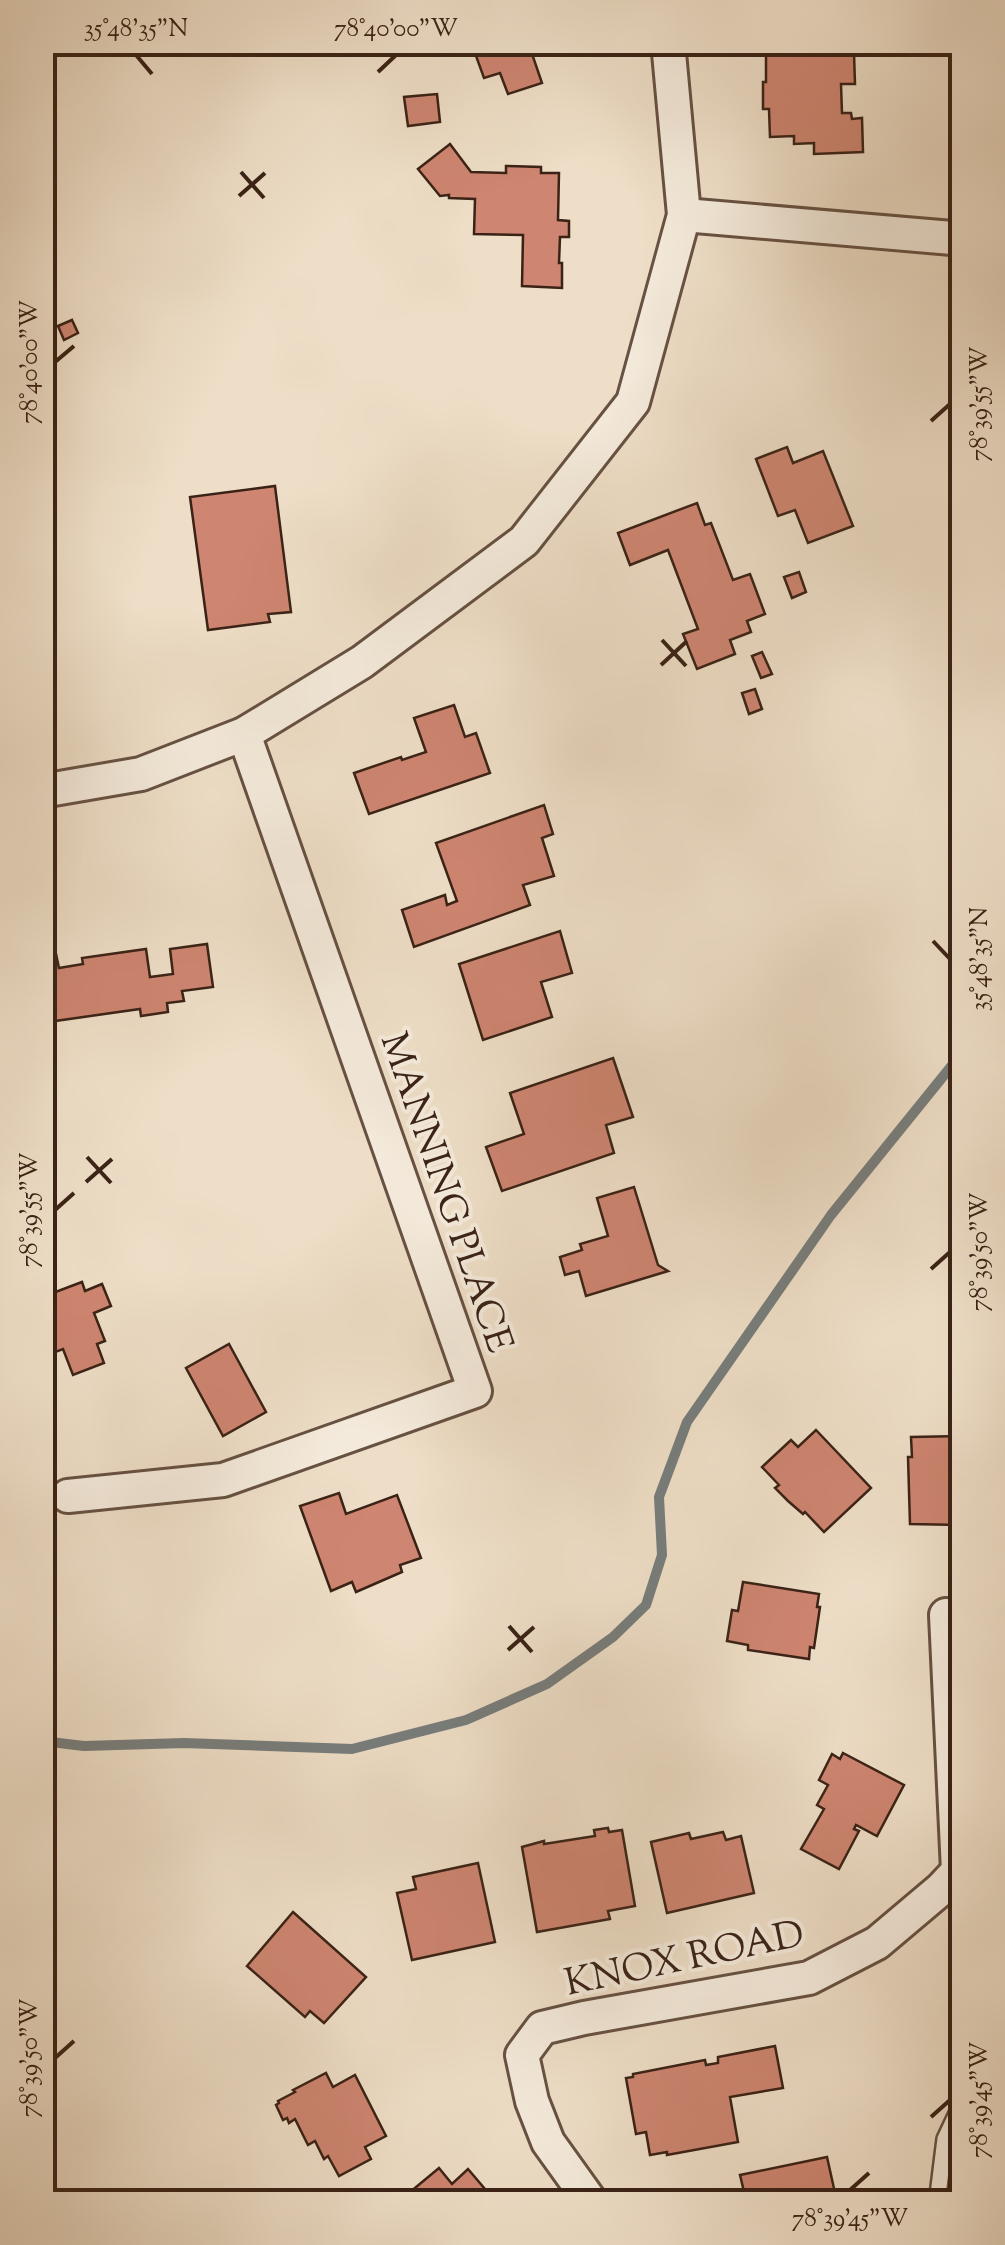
<svg xmlns="http://www.w3.org/2000/svg" width="1005" height="2245" font-family="'Sorts Mill Goudy',serif">
<rect width="100%" height="100%" fill="#eedec7"/>
<filter id="stains"><feTurbulence type="fractalNoise" baseFrequency=".002" numOctaves="4"/><feColorMatrix values="0 0 0 0 .2 0 0 0 0 .09 0 0 0 0 .02 0 0 0 .5 -.17"/></filter>
<radialGradient id="worn" r=".72"><stop offset=".6" stop-color="#630" stop-opacity="0"/><stop offset="1" stop-color="#630" stop-opacity=".3"/></radialGradient>
<g fill="none" stroke-linecap="round" stroke-linejoin="round">
<!-- stream -->
<path stroke="#777d7c" stroke-width="10" d="M42,1741L84,1746L184,1743L352,1749L466,1720L547,1684L613,1637L646,1605L662,1555L659,1497L687,1422L831,1215L962,1053"/>
</g>
<!-- building -->
<g fill="#ce8571" stroke="#3a2216" stroke-width="2.5">
<path d="M471,42H528L542,83L508,94L500,73L484,78Z"/>
<path d="M831,45V54L854,53L855,84H841L842,113H851L852,119L862,118L863,152L814,154V143L794,144V136L770,137L769,109H763V82H766V56L788,54V47Z"/>
<path d="M437,94L440,122L408,126L404,97Z"/>
<path d="M450,144L471,172L506,173V166L541,167V173H559L558,220L569,221V237H560L559,263H562V288L522,286L523,235L474,234L475,199L449,198V195L440,196L418,169Z"/>
<path d="M72,320L78,333L64,340L58,326Z"/>
<path d="M787,447L793,463L823,451L853,526L808,543L795,510L778,516L756,459Z"/>
<path d="M275,486L291,612L268,614L270,622L208,630L190,497Z"/>
<path d="M697,503L705,525L711,523L733,580L750,574L765,614L747,621L751,632L730,640L735,654L697,669L683,634L698,629L668,550L630,565L618,533Z"/>
<path d="M799,572L806,592L792,598L784,577Z"/>
<path d="M762,652L772,674L761,678L752,656Z"/>
<path d="M755,689L762,709L749,714L742,693Z"/>
<path d="M454,705L465,737L476,733L490,773L369,814L354,773L401,757L402,760L426,752L414,718Z"/>
<path d="M544,805L553,834L542,838L554,876L523,885L530,905L414,947L402,910L445,895L447,905L457,901L436,843Z"/>
<path d="M560,931L572,973L541,982L552,1017L483,1040L459,964Z"/>
<path d="M207,944L213,987L182,991L184,1001L167,1003L168,1012L141,1016L140,1009L55,1021L54,1012L42,1014V956L56,954L59,968L83,964L82,958L146,949L150,977L173,974L170,949Z"/>
<path d="M613,1058L633,1117L606,1125L614,1153L502,1191L486,1147L524,1134L510,1093Z"/>
<path d="M634,1187L658,1265L668,1271L586,1296L579,1271L565,1275L560,1257L582,1250L580,1244L608,1236L597,1198Z"/>
<path d="M82,1282L85,1291L102,1284L111,1306L94,1313L105,1341L97,1344L104,1363L73,1375L63,1349L42,1357V1297Z"/>
<path d="M229,1344L266,1412L223,1436L186,1368Z"/>
<path d="M816,1430L871,1488L824,1532L805,1512L803,1514L788,1501L775,1488L779,1485L762,1467L791,1440L798,1447Z"/>
<path d="M962,1436L961,1525L910,1524L908,1457H912L911,1437Z"/>
<path d="M339,1493L346,1514L397,1495L421,1558L400,1565L402,1572L356,1592L352,1582L331,1591L300,1506Z"/>
<path d="M743,1582L819,1594L817,1607H820L814,1648L810,1647L809,1659L748,1650V1645L727,1641L732,1610L738,1611Z"/>
<path d="M843,1753L904,1785L877,1836L856,1825L854,1829L859,1831L839,1869L801,1849L824,1809L817,1805L828,1785L819,1780L832,1754L840,1759Z"/>
<path d="M608,1828L609,1832L622,1830L635,1906L608,1911L610,1919L537,1932L522,1847L544,1841V1844L595,1836L594,1830Z"/>
<path d="M723,1832L726,1840L741,1836L754,1893L667,1913L651,1842L689,1833L691,1839Z"/>
<path d="M478,1863L495,1942L412,1960L397,1893L416,1889L413,1877Z"/>
<path d="M293,1912L366,1977L324,2023L310,2011L305,2017L247,1966Z"/>
<path d="M42,2011H47L48,2049H42Z"/>
<path d="M775,2046L783,2088L730,2097L738,2142L667,2155V2152L650,2155L646,2132L636,2134L626,2078L633,2077V2074L705,2060L706,2065L718,2063V2057Z"/>
<path d="M42,2066H52L53,2099H42Z"/>
<path d="M326,2073L333,2087L355,2075L386,2136L365,2147L371,2159L339,2176L328,2156L324,2159L315,2141L308,2145L295,2119L289,2123L287,2118L283,2120L276,2105L279,2103L278,2101L295,2092L293,2090Z"/>
<path d="M827,2157L837,2202H743L742,2197L745,2196L740,2175Z"/>
<path d="M439,2168L452,2184L468,2169L496,2202H398Z"/>
</g>
<g fill="none" stroke-linecap="round" stroke-linejoin="round">
<defs>
<path id="lane" d="M934,2202L938,2195L945,2139L962,2103"/>
<g id="street">
<path d="M684,215L952,238L962,237"/>
<path d="M42,791L141,774L244,734L362,662L524,541L633,402L684,215L668,42"/>
<path d="M68,1496L223,1480L475,1391L244,734"/>
<path d="M946,1615L958,1871"/>
<path d="M591,2202L548,2142L532,2101L522,2055L542,2028L584,2018L809,1978L877,1943L941,1889L958,1871L962,1870"/>
</g>
</defs>
<!-- lane casing -->
<use href="#lane" stroke="#675142" stroke-width="20"/>
<!-- street casing -->
<use href="#street" stroke="#675142" stroke-width="38"/>
<!-- lane -->
<use href="#lane" stroke="#f4eadb" stroke-width="15"/>
<!-- street -->
<use href="#street" stroke="#f4eadb" stroke-width="32"/>
</g>
<!-- ticks -->
<path fill="none" stroke="#3a2216" stroke-width="4" d="M136,55L152,74M378,72L396,55M241,172L264,198M239,196L265,173M55,362L74,346M931,421L950,404M662,640L686,666M661,665L687,641M933,941L950,959M87,1157L111,1183M86,1182L112,1159M55,1210L74,1193M931,1269L950,1252M509,1626L532,1652M508,1650L534,1627M55,2058L74,2041M931,2117L950,2100M850,2190L869,2173"/>
<g text-anchor="middle" stroke-width="8" stroke-linejoin="round" paint-order="stroke">
<!-- street labels -->
<g font-size="38" fill="#3a2216" stroke="#f4eadb">
<text transform="translate(448 1192) rotate(71)" y="13">MANNING PLACE</text>
<text transform="translate(684 1957) rotate(-12)" y="13">KNOX ROAD</text>
</g>
</g>
<!-- margin -->
<rect width="1005" height="2245" fill="none" stroke="#eedec7" stroke-width="110"/>
<rect x="55" y="55" width="895" height="2135" fill="none" stroke="#3a2216" stroke-width="4"/>
<g font-size="25" text-anchor="middle" fill="#3a2216">
<text x="136" y="36">35°48'35"N</text>
<text x="396" y="36">78°40'00"W</text>
<text transform="translate(28 362) rotate(-90)" y="9">78°40'00"W</text>
<text transform="translate(978 404) rotate(-90)" y="9">78°39'55"W</text>
<text transform="translate(978 959) rotate(-90)" y="9">35°48'35"N</text>
<text transform="translate(28 1210) rotate(-90)" y="9">78°39'55"W</text>
<text transform="translate(978 1252) rotate(-90)" y="9">78°39'50"W</text>
<text transform="translate(28 2058) rotate(-90)" y="9">78°39'50"W</text>
<text transform="translate(978 2100) rotate(-90)" y="9">78°39'45"W</text>
<text x="850" y="2226">78°39'45"W</text>
</g>
<rect width="100%" height="100%" filter="url(#stains)"/>
<rect width="100%" height="100%" fill="url(#worn)"/>
</svg>
